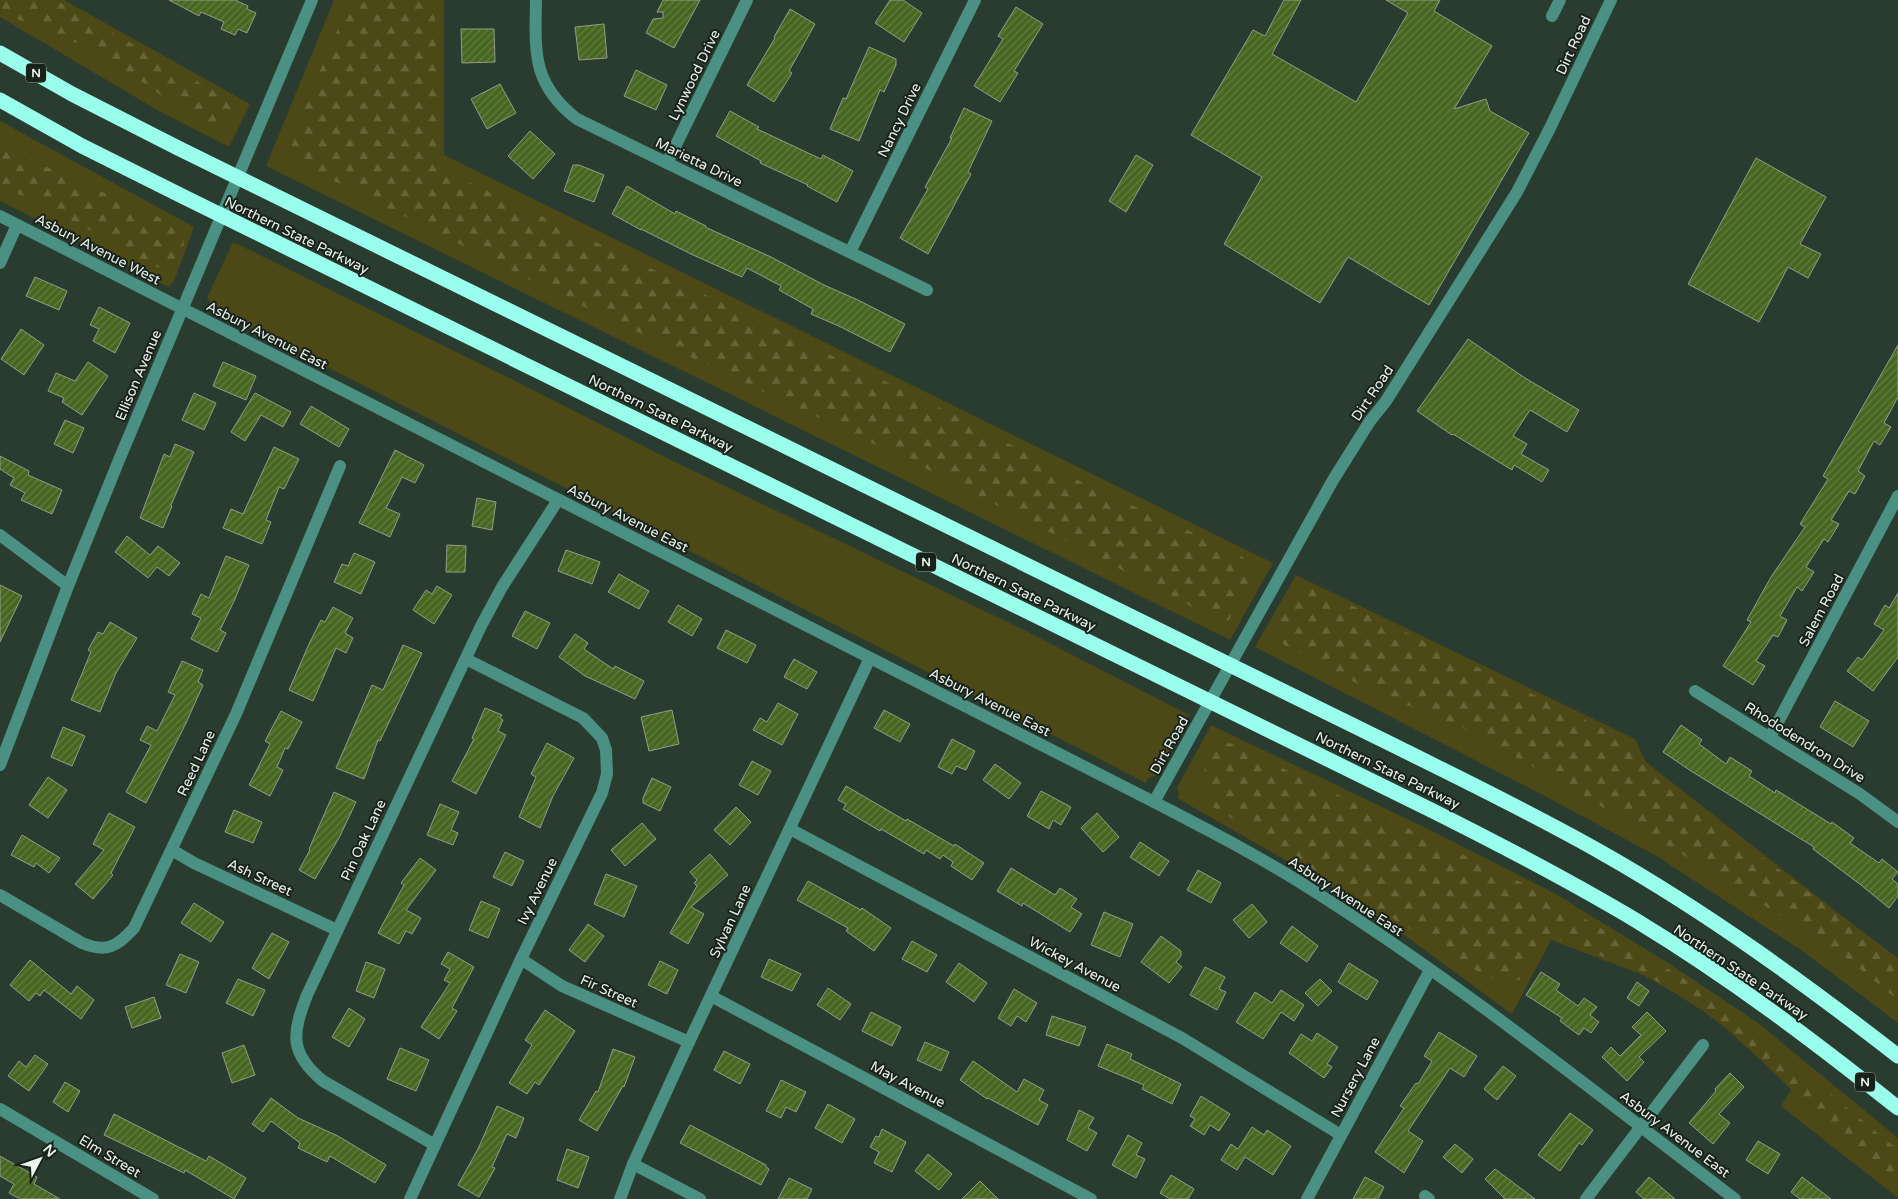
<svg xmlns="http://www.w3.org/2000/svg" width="1898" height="1199" font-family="'Varela Round',sans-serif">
<defs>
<pattern id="forest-firs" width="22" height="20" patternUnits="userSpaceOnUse" patternTransform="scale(1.25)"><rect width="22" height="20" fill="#4d4916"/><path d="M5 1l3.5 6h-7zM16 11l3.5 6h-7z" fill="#676438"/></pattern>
<pattern id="building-hatch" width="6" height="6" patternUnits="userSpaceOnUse" patternTransform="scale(1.25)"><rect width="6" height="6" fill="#476721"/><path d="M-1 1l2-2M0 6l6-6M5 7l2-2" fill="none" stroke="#627d42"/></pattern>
</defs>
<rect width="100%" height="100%" fill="#2a3c30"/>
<!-- green -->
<g fill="#4d4916">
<path d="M0,0H64L250,104L229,147L159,111L0,17Z"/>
<path d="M334,0H444V155L1273,563L1230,640L266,166Z"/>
<path d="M0,121L194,227L174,281L169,287L0,201Z"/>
<path d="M233,242L515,381L673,461L1024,630L1189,715L1155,776L1148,778L1146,783L1049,733L1047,727L1042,724L1036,727L207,306L210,301L207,298Z"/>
<path d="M1296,575L1635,739L1646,762L1898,960V1023L1804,952L1655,855L1541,794L1255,647Z"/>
<path d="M1211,725L1432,831L1554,893L1665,961L1758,1023L1898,1138V1198L1781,1106L1792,1089L1706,1010L1643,975L1551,940L1512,1014L1403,934L1329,885L1177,798L1179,794L1177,788Z"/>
</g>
<!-- forest -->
<g fill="url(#forest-firs)">
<path d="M0,0H56L235,103L233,116L222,125L210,123L183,107L162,96L134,76L118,68L87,47L9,16L0,9Z"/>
<path d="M350,0H434L441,165L456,176L573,231L955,415L1095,489L1239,553L1251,566L1256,577L1228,621L1207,616L1182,601L931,471L570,300L348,188L300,163L292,146L300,118Z"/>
<path d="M0,142L47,167L165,220C172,224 179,226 183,234C188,246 176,269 161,268C146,267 108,240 93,232C62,215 31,200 0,185Z"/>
<path d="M1310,585L1622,738L1632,747L1649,773L1898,958V1000L1839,952L1680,853L1557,780L1463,728L1368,689L1284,645L1276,637C1277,617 1285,600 1299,586Z"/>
<path d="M1230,743L1539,891L1683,978L1786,1057L1898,1150V1179L1831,1133L1751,1047L1703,1011L1641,971L1545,935L1533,961L1520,980L1505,981L1487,977L1213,807C1206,783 1192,746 1230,743Z"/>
</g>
<!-- building -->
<g fill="url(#building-hatch)" stroke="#939d89">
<path d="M169,0H235L248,6L247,9L256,13L247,33L238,29L235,35L221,29L224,22L201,12L199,16Z"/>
<path d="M663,0H700L674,48L646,33L653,19L663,18V12H657Z"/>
<path d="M890,0H903L922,13L904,42L875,23Z"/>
<path d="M1284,0H1301L1272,54L1356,102L1408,13L1386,0H1440L1434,11L1492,46L1454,109L1486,99L1490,111L1529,133L1429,305L1348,257L1320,303L1224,244L1262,177L1191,135L1253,30L1265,36Z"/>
<path d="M1016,7L1043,24L1014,71L1018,73L1000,102L974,86L1003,39L998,36Z"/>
<path d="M790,9L815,24L789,71L792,73L774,102L747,85L775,38L774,37Z"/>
<path d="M604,24L607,58L579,60L575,27Z"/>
<path d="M461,29H494L495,62L462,63Z"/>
<path d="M869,47L896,59V65L884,92L880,90L859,141L830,129L843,98L846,99Z"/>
<path d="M636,70L667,85L656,110L624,96Z"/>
<path d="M500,84L516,113L487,129L471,99Z"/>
<path d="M964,108L992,121L968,172L971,174L928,254L900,238L928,189L925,187L952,138H950Z"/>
<path d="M730,111L759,127L757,129L821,159L823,155L853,171L837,202L807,186L808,185L760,163L761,161L716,136Z"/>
<path d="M530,131L555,154L533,179L508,156Z"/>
<path d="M1136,155L1153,165L1126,212L1109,201Z"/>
<path d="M1756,158L1826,197L1800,244L1821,254L1808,278L1788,267L1759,322L1688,284Z"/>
<path d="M573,165H579L604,175L594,202L564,191Z"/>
<path d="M627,186L675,214L676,211L706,226L705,227L771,257L824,285L858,300L905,324L890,352L841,327L811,314L813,309L779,290L781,286L747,268L742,277L691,254L641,229V230L612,214Z"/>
<path d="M35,277L67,291L59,310L26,296Z"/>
<path d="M99,307L130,323L115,353L93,341L99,329L90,325Z"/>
<path d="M21,329L44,345L24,375L1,359Z"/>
<path d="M1468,339L1525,378L1579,410L1567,432L1530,410L1513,436L1527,444L1521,454L1549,470L1542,482L1514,465L1512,470L1453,434L1452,435L1417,411Z"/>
<path d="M1898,345V397L1884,423L1891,427L1880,445L1874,441L1858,471L1865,476L1855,494L1849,491L1831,520L1839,524L1828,542L1824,539L1806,567L1814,572L1802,591L1797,587L1780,616L1787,620L1778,637L1773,635L1756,661L1765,666L1753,685L1723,666L1751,622L1747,620L1771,577L1805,527L1800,524L1828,479L1823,476Z"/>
<path d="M88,362L108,376L82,415L62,402L64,398L48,391L56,373L75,381Z"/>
<path d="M223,362L256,376L246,400L213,386Z"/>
<path d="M194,393L216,403L204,430L182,420Z"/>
<path d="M255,393L291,412L283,427L261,415L245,441L231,432Z"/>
<path d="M311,406L349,429L339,447L300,424Z"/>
<path d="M65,420L84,428L73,453L54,444Z"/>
<path d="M175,444L194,452L171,505L172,506L163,528L140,518L164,454L170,457Z"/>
<path d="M274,447L299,459L284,489L279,487L266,520L271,522L262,544L223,528L231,509L243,514Z"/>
<path d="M395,450L424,465L415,483L402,477L386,508L400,514L390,537L359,523Z"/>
<path d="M0,456L29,471L28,475L62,490L52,514L21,500L25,493L10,485L14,478L0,469Z"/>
<path d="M477,498L496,502L492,530L472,526Z"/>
<path d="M127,536L150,555L158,546L180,563L169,576L157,567L148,578L115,552Z"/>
<path d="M447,545L466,546L465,572H446Z"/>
<path d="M566,550L600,562L592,584L558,571Z"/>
<path d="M354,553L375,562L361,594L334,582L342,564L348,566Z"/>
<path d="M226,556L249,565L235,599L220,630L226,633L217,652L191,639L201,618L192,614L201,594L209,598Z"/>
<path d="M619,574L649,591L639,609L608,592Z"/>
<path d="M0,585L22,596L0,642Z"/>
<path d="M437,586L452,595L434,624L413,610L426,590L432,594Z"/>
<path d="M1898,593V657L1873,691L1847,671L1858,657L1862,660L1884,630L1874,624L1885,605L1889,608Z"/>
<path d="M678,605L702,619L692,636L668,622Z"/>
<path d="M333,607L353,618L345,633L353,638L346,653L336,648L313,701L289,690L309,644L321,620L325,622Z"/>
<path d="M525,611L550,623L537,649L512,636Z"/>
<path d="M110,622L137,638L116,673L100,712L71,700L91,652L88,650L98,632L103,634Z"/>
<path d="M726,630L756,645L747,663L717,648Z"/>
<path d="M575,634L588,643L584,649L613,669L615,666L644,681L635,699L585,676L559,657Z"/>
<path d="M403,645L422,653L380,741L378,740L364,779L336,768L372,685L383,690Z"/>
<path d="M794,659L817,672L807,689L784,677Z"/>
<path d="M182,661L203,670L198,682L203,685L186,723L146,803L126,792L151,745L140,740L147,726L157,731L175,695L168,692Z"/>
<path d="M1835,701L1869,721L1853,747L1820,727Z"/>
<path d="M778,703L798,714L782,745L753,730L760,718L767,722Z"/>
<path d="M485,708L502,715L500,718L503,720L498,731L506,735L476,794L452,781L474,739L472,738Z"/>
<path d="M672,710L679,744L649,751L641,717Z"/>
<path d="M884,710L910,724L900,742L874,728Z"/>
<path d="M281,711L302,722L288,749L285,748L277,767L283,770L270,796L249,785L270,744L265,741Z"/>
<path d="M1681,725L1702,740L1699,744L1726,764L1730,757L1752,771L1749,776L1775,793L1776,790L1831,824L1832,822L1854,838L1850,843L1879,863L1882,859L1898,872L1892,879L1898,884V896L1889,908L1861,885L1813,849L1814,847L1691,771L1663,752Z"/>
<path d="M63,727L85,736L72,766L51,757Z"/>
<path d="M952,739L975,751L966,770L956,766L952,774L938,767Z"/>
<path d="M547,743L574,758L553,796L540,828L519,817L536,777L531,774Z"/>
<path d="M752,761L771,771L758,795L739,785Z"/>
<path d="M995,764L1021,783L1009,799L983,780Z"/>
<path d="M48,777L67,790L48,818L29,805Z"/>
<path d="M652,778L671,787L660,811L643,803V798Z"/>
<path d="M846,786L906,821L907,819L954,846L955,844L984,863L972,880L951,866L953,862L943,855L940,859L926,850L924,854L881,829L880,831L843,809L846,804L838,800Z"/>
<path d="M1041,791L1071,807L1061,825L1053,820L1049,829L1027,816Z"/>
<path d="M334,792L356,802L340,836L315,879L299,870L310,850L309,849Z"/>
<path d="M440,804L459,812L451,830L458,833L453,845L427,835Z"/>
<path d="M736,807L751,822L730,845L714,830Z"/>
<path d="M234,810L262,822L253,843L225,832Z"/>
<path d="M109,813L135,827L111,873L113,875L93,899L75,884L104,850L93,844Z"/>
<path d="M1097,813L1119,837L1103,852L1081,828Z"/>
<path d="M642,823L656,839L625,866L611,850Z"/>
<path d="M22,835L60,858L49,873L36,863L34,867L11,855Z"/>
<path d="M1140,842L1169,861L1159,876L1130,857Z"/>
<path d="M505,852L524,861L512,886L493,877Z"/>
<path d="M710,854L728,875L691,907L704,914L688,944L670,933L697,886L694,883L697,880L690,872Z"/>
<path d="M420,858L436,870L406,910L421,918L412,934L406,931L399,944L378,933L404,885L401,883Z"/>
<path d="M1011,868L1055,895L1060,888L1077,899L1071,907L1082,914L1070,932L1023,903L1022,906L997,891Z"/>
<path d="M1198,870L1221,883L1211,903L1187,890Z"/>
<path d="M606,874L637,886L624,917L594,904Z"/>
<path d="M808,881L861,910L862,908L891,928L874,951L846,931L848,928L797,900Z"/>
<path d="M481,901L500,909L488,938L469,930Z"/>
<path d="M194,903L224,922L211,942L181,923Z"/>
<path d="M1252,904L1267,922L1249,938L1233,920Z"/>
<path d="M1104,912L1133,924L1120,957L1091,945Z"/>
<path d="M588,924L604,936L585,962L569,950Z"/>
<path d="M1292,926L1318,946L1307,962L1280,943Z"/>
<path d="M272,933L289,942L269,979L252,968Z"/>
<path d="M1161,936L1181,951V956L1176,962L1182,967L1169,983L1141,962Z"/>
<path d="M912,941L937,955L927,972L902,959Z"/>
<path d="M448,952L474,967L452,1008L457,1011L439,1039L421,1027L450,983L444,980L450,969L441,964Z"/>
<path d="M180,954L199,962L186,993L166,985Z"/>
<path d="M769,959L801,974L792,991L761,977Z"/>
<path d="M30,960L71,994L77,986L94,1000L81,1019L44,990L40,996L36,993L29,1001L10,985Z"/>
<path d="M660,961L678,970L667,994L648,985Z"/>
<path d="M366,962L385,969L374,998L356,991Z"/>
<path d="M959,963L987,983L974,1002L946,982Z"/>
<path d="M1349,963L1378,981L1367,1000L1338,982Z"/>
<path d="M1205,967L1225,977L1219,989L1226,992L1217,1010L1190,995Z"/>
<path d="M1541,972L1560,984L1556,990L1578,1006L1584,998L1597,1007L1590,1015L1599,1022L1591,1033L1584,1028L1579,1035L1560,1021L1562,1018L1526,995Z"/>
<path d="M238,979L265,990L253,1016L226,1003Z"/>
<path d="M1320,979L1332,991L1318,1006L1305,993Z"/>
<path d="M1637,982L1649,991L1639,1006L1627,998Z"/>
<path d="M828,988L851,1004L840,1020L817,1005Z"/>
<path d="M1014,989L1037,1003L1026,1022L1017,1016L1011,1026L998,1018Z"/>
<path d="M1281,990L1304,1005L1294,1021L1281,1012L1263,1039L1236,1022L1255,992L1272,1003Z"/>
<path d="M154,997L161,1018L132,1028L125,1007Z"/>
<path d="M349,1008L365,1019L349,1047L332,1037Z"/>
<path d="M545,1010L575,1031L539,1085L535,1082L527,1094L509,1083L532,1045L525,1040Z"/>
<path d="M871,1012L901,1027L892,1046L862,1031Z"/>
<path d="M1647,1012L1666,1031L1639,1057L1644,1062L1627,1081L1602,1057L1611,1047L1620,1056L1641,1035L1632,1027Z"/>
<path d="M1052,1016L1086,1027L1079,1046L1046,1035Z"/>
<path d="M1439,1032L1477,1056L1464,1077L1450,1068L1408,1131L1423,1141L1404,1173L1375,1152L1404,1108L1400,1106L1416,1083L1418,1084L1432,1061L1424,1056Z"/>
<path d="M1317,1033L1338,1047L1327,1064L1332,1067L1324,1078L1289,1053L1301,1034L1312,1041Z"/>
<path d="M925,1042L949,1052L941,1071L917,1060Z"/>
<path d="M1107,1044L1132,1054L1130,1059L1181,1084L1172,1104L1142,1089L1144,1085L1098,1066Z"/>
<path d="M244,1045L255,1075L232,1083L222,1053Z"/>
<path d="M400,1048L429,1060L416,1091L387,1079Z"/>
<path d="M613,1049L635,1057L624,1087L623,1086L597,1131L579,1120L596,1091L598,1092Z"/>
<path d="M724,1051L750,1064L740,1084L714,1070Z"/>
<path d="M35,1055L48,1064L29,1091L8,1076L19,1061L26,1067Z"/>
<path d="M973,1061L1017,1092L1024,1079L1044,1090L1039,1100L1048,1105L1038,1125L988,1098L987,1099L960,1080Z"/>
<path d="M1503,1066L1516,1076L1497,1100L1484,1089Z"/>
<path d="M1730,1073L1744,1087L1719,1114L1730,1123L1713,1144L1689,1123L1716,1091L1715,1089Z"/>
<path d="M781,1080L806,1092L796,1112L786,1107L781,1118L766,1111Z"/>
<path d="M65,1082L80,1091L68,1112L53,1102Z"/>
<path d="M1201,1096L1230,1114L1219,1131L1210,1125L1204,1135L1190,1126L1195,1119L1190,1116Z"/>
<path d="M271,1098L298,1118L338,1136L386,1165L375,1183L330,1156L327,1162L298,1148L300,1143L271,1121L263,1132L252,1124Z"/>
<path d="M828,1104L855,1119L842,1143L815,1128Z"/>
<path d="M497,1106L524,1118L516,1138L507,1134L492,1167L495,1168L479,1197L458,1185L478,1149Z"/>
<path d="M1079,1110L1094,1118L1088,1128L1097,1133L1087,1151L1067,1140Z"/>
<path d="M1570,1113L1593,1130L1582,1145L1579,1143L1560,1171L1538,1155Z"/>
<path d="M114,1114L206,1161L209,1156L246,1178L234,1199L185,1170L184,1173L104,1135Z"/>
<path d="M690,1125L766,1165V1167L769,1169L761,1185L680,1143Z"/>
<path d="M1252,1127L1264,1135L1267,1130L1291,1146L1273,1175L1245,1157L1237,1170L1221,1160L1231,1144L1238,1149Z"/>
<path d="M882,1129L906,1142L892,1172L874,1163L879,1152L870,1147L876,1136L879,1137Z"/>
<path d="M1128,1135L1142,1143L1136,1155L1145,1159L1136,1178L1112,1165Z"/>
<path d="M1758,1141L1780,1154L1768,1174L1746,1160Z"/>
<path d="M1455,1144L1473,1159L1462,1173L1443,1157Z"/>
<path d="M567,1149L589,1157L578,1188L557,1180Z"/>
<path d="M928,1154L952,1174L939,1190L915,1171Z"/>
<path d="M0,1156L37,1177L34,1184L60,1199H20L9,1193L14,1184L0,1176Z"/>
<path d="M1495,1169L1535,1199H1505L1485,1179Z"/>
<path d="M1171,1175L1194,1189L1188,1199H1170L1160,1193Z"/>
<path d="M1365,1177L1384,1187L1378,1199H1353Z"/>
<path d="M1649,1177L1675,1199H1644L1636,1192Z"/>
<path d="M1802,1177L1831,1199H1800L1791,1192Z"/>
<path d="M789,1178L812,1189L807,1199H778Z"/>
<path d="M980,1181L998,1199H962Z"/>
</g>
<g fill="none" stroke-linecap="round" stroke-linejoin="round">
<!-- minor -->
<g stroke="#4a9083" stroke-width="12">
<path d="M536,0C535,53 532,84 577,119L927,290"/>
<path d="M1552,16L1560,0"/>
<path d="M667,163L747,0"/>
<path d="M0,216L1154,802C1206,829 1259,856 1309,888C1458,982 1596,1093 1735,1199"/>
<path d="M850,252L975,0"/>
<path d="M0,263L17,225"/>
<path d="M0,535L68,586"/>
<path d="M1695,691L1860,794L1898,822"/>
<path d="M1770,737L1898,496"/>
<path d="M0,765L68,586L119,460L312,0"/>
<path d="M1154,802L1333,480L1370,421L1386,401L1517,192L1550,128L1611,0"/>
<path d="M790,829L1182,1038L1341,1135"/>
<path d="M172,850L194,863L337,930"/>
<path d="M0,895L82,943C106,953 117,947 134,928L236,714L340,466"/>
<path d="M521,959L562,986L689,1042"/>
<path d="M711,996L1091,1199"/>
<path d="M0,1109L153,1199"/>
<path d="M435,1145L323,1081C289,1053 292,1034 307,995L481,626L502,587L558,500"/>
<path d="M633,1164L700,1199"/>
<path d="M1425,1196L1429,1199"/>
<path d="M410,1199L521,959L602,793L607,774L606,750L602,738L583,718L466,659"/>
<path d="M620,1199L633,1164L689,1042L870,658"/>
<path d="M1307,1199L1430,970"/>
<path d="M1586,1199L1703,1045"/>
</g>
<!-- highway -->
<g stroke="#99feeb" stroke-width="15">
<path d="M0,53L72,94L178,148L1395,746C1465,781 1536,815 1604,854C1708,913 1804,983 1898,1056"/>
<path d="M0,100L82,146L186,198L1431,810C1501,845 1570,881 1637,921C1729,977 1814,1041 1898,1108"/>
</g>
</g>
<g text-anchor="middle" stroke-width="4" stroke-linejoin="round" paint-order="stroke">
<!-- shield labels -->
<g fill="#19211b" stroke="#abb5ae" stroke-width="1">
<rect x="26" y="63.5" width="20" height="19" rx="4"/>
<rect x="916" y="552.5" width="20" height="19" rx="4"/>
<rect x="1855" y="1072.5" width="20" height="19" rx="4"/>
</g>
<g font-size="12" font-weight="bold" fill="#e9f4ed">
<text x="36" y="77">N</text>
<text x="926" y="566">N</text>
<text x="1865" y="1086">N</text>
</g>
<!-- street labels -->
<g font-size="14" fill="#e9f4ed" stroke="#19211b">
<text transform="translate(1573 45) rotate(-65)" y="5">Dirt Road</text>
<text transform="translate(694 75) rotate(-64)" y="5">Lynwood Drive</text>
<text transform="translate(899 120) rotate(-64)" y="5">Nancy Drive</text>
<text transform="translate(699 162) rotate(26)" y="5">Marietta Drive</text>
<text transform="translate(297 235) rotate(26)" y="5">Northern State Parkway</text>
<text transform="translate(98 249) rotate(27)" y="5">Asbury Avenue West</text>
<text transform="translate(267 335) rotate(27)" y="5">Asbury Avenue East</text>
<text transform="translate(138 375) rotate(-67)" y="5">Ellison Avenue</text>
<text transform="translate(1372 393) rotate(-56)" y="5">Dirt Road</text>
<text transform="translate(661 413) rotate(26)" y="5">Northern State Parkway</text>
<text transform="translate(628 518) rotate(27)" y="5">Asbury Avenue East</text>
<text transform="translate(1024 592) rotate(26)" y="5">Northern State Parkway</text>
<text transform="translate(1821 610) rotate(-62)" y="5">Salem Road</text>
<text transform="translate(990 702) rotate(27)" y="5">Asbury Avenue East</text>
<text transform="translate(1805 742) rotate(32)" y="5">Rhododendron Drive</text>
<text transform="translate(1169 745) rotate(-61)" y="5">Dirt Road</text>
<text transform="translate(196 763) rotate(-65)" y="5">Reed Lane</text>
<text transform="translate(1388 770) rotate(26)" y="5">Northern State Parkway</text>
<text transform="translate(363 840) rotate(-65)" y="5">Pin Oak Lane</text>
<text transform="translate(260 877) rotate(25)" y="5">Ash Street</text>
<text transform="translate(537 891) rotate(-64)" y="5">Ivy Avenue</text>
<text transform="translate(1346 896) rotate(33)" y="5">Asbury Avenue East</text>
<text transform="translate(730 921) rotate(-65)" y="5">Sylvan Lane</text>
<text transform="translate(1075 964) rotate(28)" y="5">Wickey Avenue</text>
<text transform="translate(1741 972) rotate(34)" y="5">Northern State Parkway</text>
<text transform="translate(609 991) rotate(24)" y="5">Fir Street</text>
<text transform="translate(1355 1077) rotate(-62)" y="5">Nursery Lane</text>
<text transform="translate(908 1084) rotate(28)" y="5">May Avenue</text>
<text transform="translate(1675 1134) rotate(37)" y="5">Asbury Avenue East</text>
<text transform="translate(110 1156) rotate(31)" y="5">Elm Street</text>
</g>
</g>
<!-- north arrow -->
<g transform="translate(40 1159) rotate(49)" stroke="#19211b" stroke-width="4" paint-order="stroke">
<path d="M0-4L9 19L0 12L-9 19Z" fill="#e9f4ed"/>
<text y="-8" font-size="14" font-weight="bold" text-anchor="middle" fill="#e9f4ed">N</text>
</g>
</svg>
